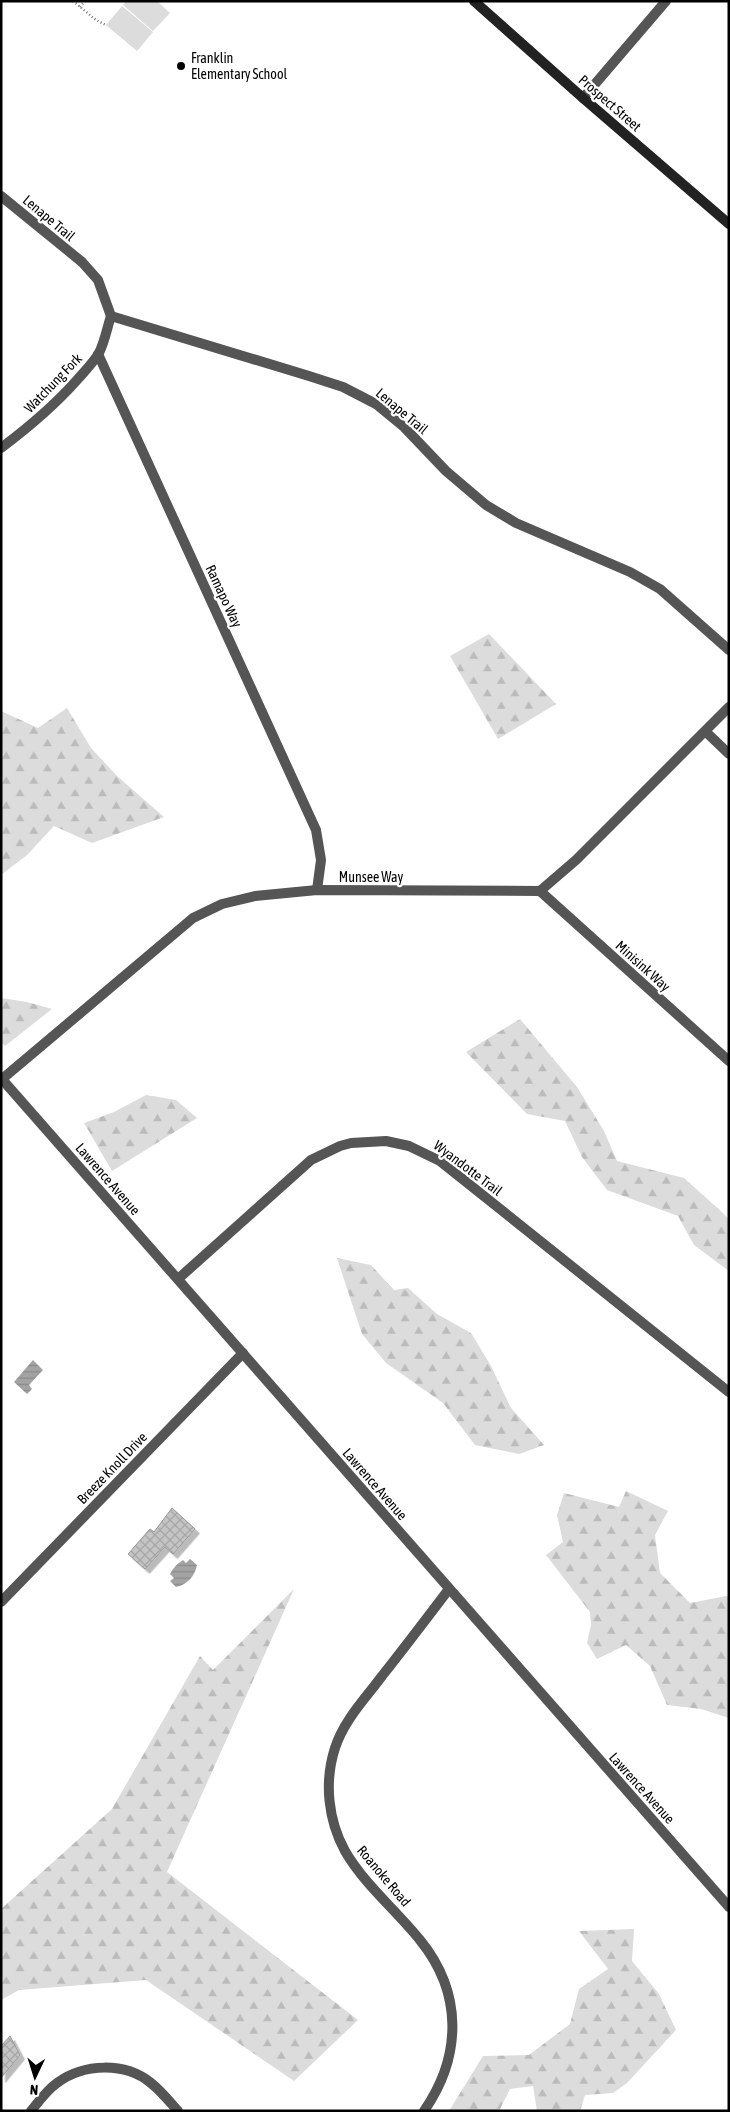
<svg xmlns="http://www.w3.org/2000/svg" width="730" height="2112" font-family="'Asap Condensed',sans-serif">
<defs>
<pattern id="forest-firs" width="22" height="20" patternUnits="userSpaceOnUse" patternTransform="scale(1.25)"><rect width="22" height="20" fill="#dcdcdc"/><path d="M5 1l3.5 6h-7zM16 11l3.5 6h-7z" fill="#bbb"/></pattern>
<pattern id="water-rules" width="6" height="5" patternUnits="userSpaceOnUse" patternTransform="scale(1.25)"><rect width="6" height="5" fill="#a3a3a3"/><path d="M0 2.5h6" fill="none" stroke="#8b8b8b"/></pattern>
<pattern id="building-cross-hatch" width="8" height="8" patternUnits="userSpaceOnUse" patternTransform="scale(1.25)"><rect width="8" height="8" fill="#c4c4c4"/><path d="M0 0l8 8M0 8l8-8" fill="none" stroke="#a7a7a7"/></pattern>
<filter id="shadow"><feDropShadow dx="4.5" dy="4.5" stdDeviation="0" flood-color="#0004"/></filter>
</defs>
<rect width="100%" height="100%" fill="#fff"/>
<!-- forest -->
<g fill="url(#forest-firs)">
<path d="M489,634L556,704L498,739L450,656Z"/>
<path d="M67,708L91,748L117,776L164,817L92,843L54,826L27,855L1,875V711L38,728Z"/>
<path d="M1,998L27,1002L52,1009L5,1046L1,1042Z"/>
<path d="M520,1019L577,1087L604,1131L617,1161L684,1178L723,1213L729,1220V1271L694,1245L678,1216L607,1190L582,1157L565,1121L527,1114L466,1052Z"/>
<path d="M146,1095L176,1100L197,1118L112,1171L84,1123L114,1112Z"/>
<path d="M337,1258L371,1265L394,1290L408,1288L437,1314L471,1333L491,1366L511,1408L544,1445L519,1454L475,1445L443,1403L386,1363L362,1334Z"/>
<path d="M626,1491L668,1511L655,1535L660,1573L690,1603L726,1596L729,1597V1718L701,1709L667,1705L650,1666L626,1645L597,1659L587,1643L591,1625L590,1612L546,1555L563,1542L557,1515L564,1493L619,1507Z"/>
<path d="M294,1589L167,1872L358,2020L294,2081L146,1980L19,1990L1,2000V1909L112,1809L200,1656L213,1670Z"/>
<path d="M634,1929L632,1961L659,1994L676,2030L627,2083L613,2093L585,2095L580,2111H537L533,2086L510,2089L499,2111H449L483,2056L529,2055L570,2024L579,1989L608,1969L579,1931Z"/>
</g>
<!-- green -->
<g fill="#dcdcdc">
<path d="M126,1H157L170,13L153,31L123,5Z"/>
<path d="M122,6L153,32L137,51L106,25Z"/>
</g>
<!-- water -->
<g fill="url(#water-rules)">
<path d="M33,1360L43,1370L29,1385L32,1389L27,1394L14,1382Z"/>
<path d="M190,1559L197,1565C195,1576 187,1585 176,1587L170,1581L174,1578L170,1574C173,1568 177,1564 183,1560L186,1563Z"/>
</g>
<!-- building -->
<g fill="url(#building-cross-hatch)" stroke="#999" filter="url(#shadow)">
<path d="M172,1508L195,1529L173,1554L165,1547L145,1569L128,1554L150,1529L154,1532Z"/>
<path d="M10,2036L20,2055L1,2078V2046Z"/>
</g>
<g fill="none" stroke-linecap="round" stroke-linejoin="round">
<!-- path -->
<g stroke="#777" stroke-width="2.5" stroke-dasharray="1 2.5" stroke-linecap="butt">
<path d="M73,1L96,20L106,25"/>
<path d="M80,7L85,1"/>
</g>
<!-- street -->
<g stroke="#555" stroke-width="10">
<path d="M583,98L666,1"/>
<path d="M1,196L82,262L98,280L111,316L309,376L343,387L376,404L404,427L446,471L486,505L516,523L630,572L660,589L729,650"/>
<path d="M98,354L316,830L321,860L317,890"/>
<path d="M1,448C29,427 54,406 77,380C84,372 93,363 99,353C105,341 107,328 111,316"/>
<path d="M706,732L729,754"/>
<path d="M540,891L729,1061"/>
<path d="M1,1078L729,1907"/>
<path d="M1,1080L193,918L222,904L255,896L317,890L540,891L576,860L729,707"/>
<path d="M178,1279L311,1160L340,1146L351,1143L386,1141L409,1146L440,1161L729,1392"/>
<path d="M1,1602L243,1353"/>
<path d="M31,2111C39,2101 47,2090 57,2083C84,2063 125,2062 151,2083C161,2091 169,2101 178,2111"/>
<path d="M424,2111C462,2056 463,1993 420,1940C396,1910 364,1884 345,1851C328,1820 324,1782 335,1748C344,1720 365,1699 382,1676C405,1647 427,1618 449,1589"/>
</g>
<!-- secondary -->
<path stroke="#222" stroke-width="10" d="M474,1L583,98L729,224"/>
</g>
<!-- markers -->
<circle fill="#000" stroke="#fff" stroke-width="2" cx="181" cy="66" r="5"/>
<g text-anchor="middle" stroke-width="4.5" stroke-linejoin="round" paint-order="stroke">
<!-- poi labels -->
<g font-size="14" fill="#000" stroke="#fff" text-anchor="start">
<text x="191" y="63">Franklin<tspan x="191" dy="16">Elementary School</tspan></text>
</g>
<!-- street labels -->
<g font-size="14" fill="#000" stroke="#fff">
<text transform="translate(610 103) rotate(41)" y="5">Prospect Street</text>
<text transform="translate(49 218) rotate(40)" y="5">Lenape Trail</text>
<text transform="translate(53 383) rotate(-46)" y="5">Watchung Fork</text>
<text transform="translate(402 411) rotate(40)" y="5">Lenape Trail</text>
<text transform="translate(224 596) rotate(65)" y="5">Ramapo Way</text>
<text x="371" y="882">Munsee Way</text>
<text transform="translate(643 966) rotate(42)" y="5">Minisink Way</text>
<text transform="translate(468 1168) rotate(37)" y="5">Wyandotte Trail</text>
<text transform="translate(108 1179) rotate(49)" y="5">Lawrence Avenue</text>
<text transform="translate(112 1468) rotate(-46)" y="5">Breeze Knoll Drive</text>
<text transform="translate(375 1484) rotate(49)" y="5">Lawrence Avenue</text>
<text transform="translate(642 1788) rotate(48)" y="5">Lawrence Avenue</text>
<text transform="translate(384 1876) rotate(50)" y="5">Roanoke Road</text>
</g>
</g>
<!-- border -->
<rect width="730" height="2112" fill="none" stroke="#000000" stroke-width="5"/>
<!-- north arrow -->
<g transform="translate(35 2077) rotate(184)" stroke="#ffffff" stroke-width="4" paint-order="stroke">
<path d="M0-4L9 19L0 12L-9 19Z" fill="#000000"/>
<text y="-8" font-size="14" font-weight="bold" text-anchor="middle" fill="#000000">N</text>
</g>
</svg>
